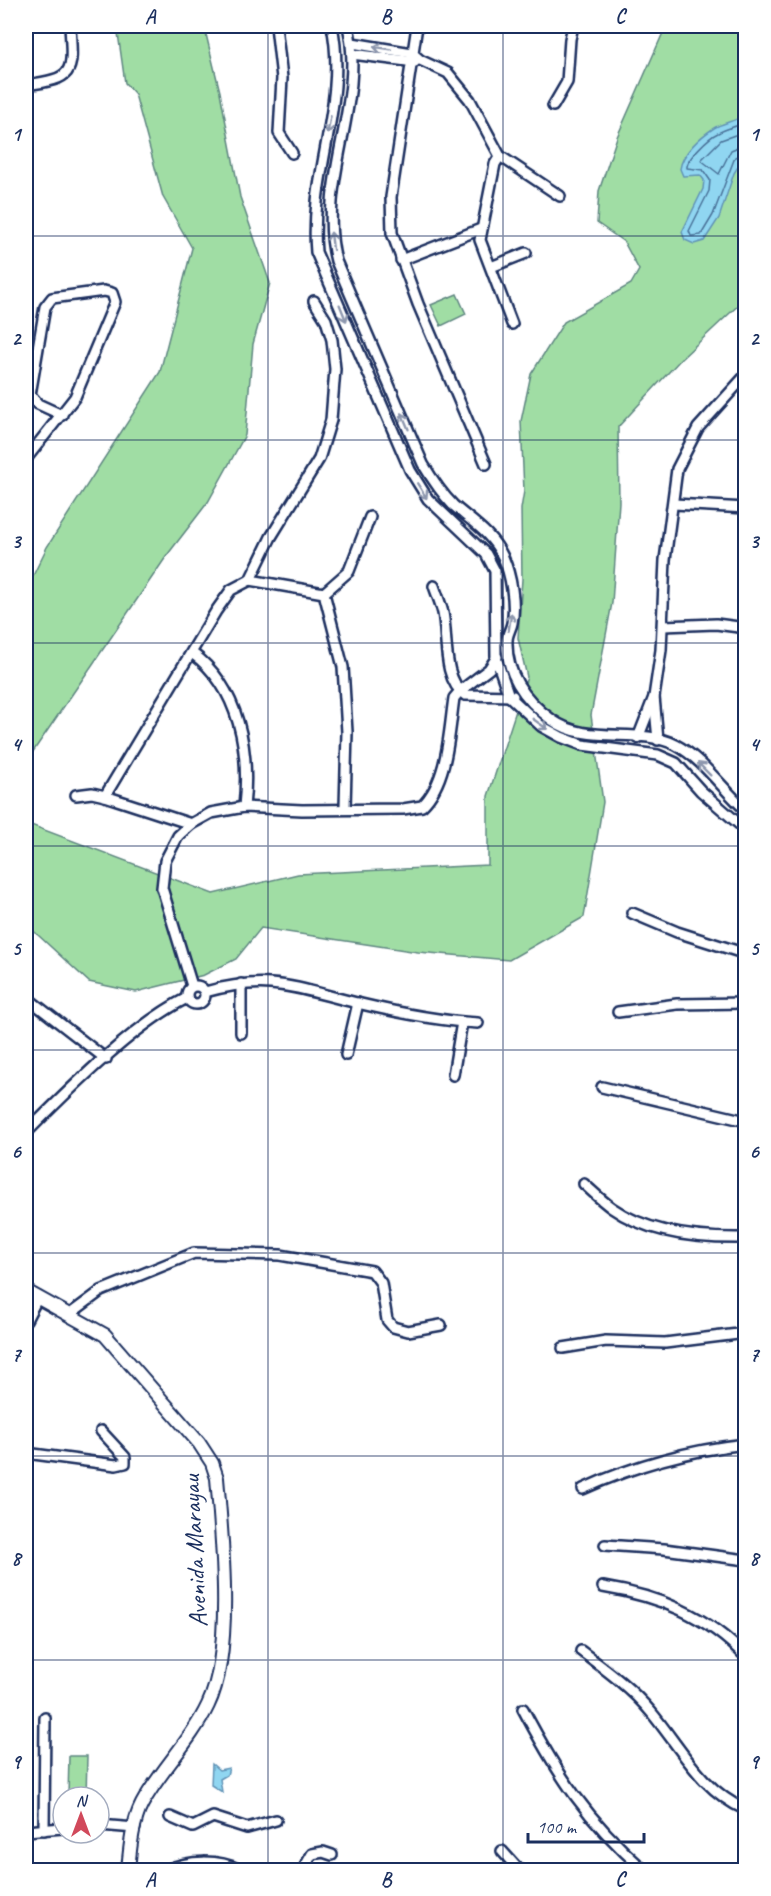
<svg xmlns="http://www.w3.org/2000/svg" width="771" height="1896" font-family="Caveat,sans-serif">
<rect width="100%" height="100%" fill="#fff"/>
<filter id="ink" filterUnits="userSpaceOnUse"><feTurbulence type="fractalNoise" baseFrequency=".0167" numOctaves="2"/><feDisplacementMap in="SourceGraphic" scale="12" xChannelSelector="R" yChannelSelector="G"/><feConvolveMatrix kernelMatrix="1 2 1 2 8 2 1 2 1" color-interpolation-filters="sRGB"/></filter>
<g filter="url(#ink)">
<!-- green -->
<g fill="#a0dda4" stroke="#5e8681" stroke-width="1.5">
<path d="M117,26H204L220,92L240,197L270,283L253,344L245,435L208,502L168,554L30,756L26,787V590L47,547L160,372L192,248L163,197L135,94L125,83Z"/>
<path d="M666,26H745V299L681,359L618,427L619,502L612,603L591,715L603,802L584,917L509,960L418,952L261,928L236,959L204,975L136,992L89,982L26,924V823L213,894L298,874L488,865V796L527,677L518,638L522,579L521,509L524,491L521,421L531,374L564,322L631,284L639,270L624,242L597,223L599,191L617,137Z"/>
<path d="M457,294L466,314L441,326L431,305Z"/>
<path d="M69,1756H87L86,1797H68Z"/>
</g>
<!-- water -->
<g fill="#90d6f1" stroke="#6193b6" stroke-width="1.5">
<path d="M745,115V156L734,173L719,218L704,241L694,244L685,240L682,232L703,189L704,180L700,175L683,176L680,169C682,153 700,137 714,128C722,123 736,121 745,115Z"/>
<path d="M212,1764L219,1770L229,1768L227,1775L220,1779L222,1792L211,1785Z"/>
</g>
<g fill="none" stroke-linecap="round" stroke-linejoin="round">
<!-- shore -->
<g stroke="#4a7299" stroke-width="1.5">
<path d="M746,122C736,127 727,128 718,133C709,137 686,159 687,168L703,170L710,180L709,191L689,231L691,236L701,235L713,215L735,157L746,152"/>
<path d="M746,131L721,140L701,160L719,174L731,150L746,144"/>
</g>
<defs>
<g id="street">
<path d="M276,26L282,78L279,133L292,153"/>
<path d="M332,26C348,101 309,175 316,252L410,470L428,499L486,554L495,571L496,658L509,696L541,726L561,737L582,745L658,755L676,763L701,791L746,830"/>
<path d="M348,26C366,103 316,183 336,261L423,464C432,479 441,493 453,505C471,521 492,533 503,557C511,575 516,604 512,623C511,629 507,634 507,641C506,675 526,701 552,720C588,746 638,726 676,745C703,759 723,790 746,810"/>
<path d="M417,26L391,197L392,233L418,304L486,464"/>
<path d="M352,43L412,53L420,60L448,73L470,100L500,156L560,196"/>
<path d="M352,54L415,62"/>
<path d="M26,85C75,78 73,74 70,26"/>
<path d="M553,106L567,82L570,39L573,26"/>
<path d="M500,156L495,164L480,240L512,324"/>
<path d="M401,260L481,229"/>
<path d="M491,267L526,253"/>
<path d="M26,459L75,397L115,302L112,293L104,291L52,298L45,307L30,395L38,404L62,415"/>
<path d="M674,504L746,508"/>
<path d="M250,580L324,593L343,667L347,732L345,807"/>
<path d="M434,586C437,595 441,604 443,613C448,637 442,679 465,695L513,696"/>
<path d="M324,593L349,571L370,517"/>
<path d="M663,626L716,624L746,628"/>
<path d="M192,653C240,688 250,752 244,807"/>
<path d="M654,697L658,740"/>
<path d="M638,738L654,697L661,650L665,560L677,469L698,428L746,375"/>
<path d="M76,795L92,793L105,796L191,824"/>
<path d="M105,796L216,611L231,590L250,580L271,537L319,459L331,420L335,369L332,340L326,320L314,301"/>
<path d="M632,913L677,932L746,954"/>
<path d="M241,984V1033"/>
<circle cx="196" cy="995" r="9"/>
<path d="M192,986L162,888L165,861L178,836L191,824L211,813L244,807L302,810L403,809L422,806C448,781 449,732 454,698L460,691L489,669L497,657"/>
<path d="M205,992C270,974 295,988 357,1003C395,1012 439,1021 478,1023"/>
<path d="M26,997L106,1059"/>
<path d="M618,1012L677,1004L746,1003"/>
<path d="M346,1055L358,1003"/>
<path d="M453,1075L462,1022"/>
<path d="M602,1087L746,1121"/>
<path d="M26,1133C69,1090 132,1026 187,998"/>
<path d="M584,1184C593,1192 602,1201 612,1208C649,1234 702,1239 746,1238"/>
<path d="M70,1314L101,1291L194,1253L280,1255L372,1271L381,1283L387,1320L393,1327L408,1331L441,1325"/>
<path d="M26,1320L38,1297"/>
<path d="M563,1348L606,1341L665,1343L746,1333"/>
<path d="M26,1453L116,1465L125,1463V1457L101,1431"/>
<path d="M583,1489C635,1465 689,1450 746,1444"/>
<path d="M605,1545L664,1549L746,1560"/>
<path d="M603,1587C658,1596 707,1615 746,1657"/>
<path d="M581,1651C606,1670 631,1688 651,1712C681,1748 700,1789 746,1810"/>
<path d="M523,1709C559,1777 586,1819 644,1870"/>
<path d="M170,1817L193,1827L213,1817L247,1828L276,1820"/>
<path d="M99,1825L135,1828"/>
<path d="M44,1830L45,1718"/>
<path d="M26,1831L63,1828"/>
<path d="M502,1851L519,1870"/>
<path d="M166,1870C189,1860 218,1859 240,1870"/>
<path d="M303,1870L312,1854L323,1852L332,1855"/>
</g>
<path id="secondary" d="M26,1291L105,1335L199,1443L212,1463L217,1478C222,1537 234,1652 208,1705C191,1741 161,1769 142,1804C132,1823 130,1849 128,1870"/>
</defs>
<!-- street casing -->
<use href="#street" stroke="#1b2f5e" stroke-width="14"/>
<!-- secondary casing -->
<use href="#secondary" stroke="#1b2f5e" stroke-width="16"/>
<!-- street -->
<use href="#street" stroke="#fff" stroke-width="9"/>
<!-- secondary -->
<use href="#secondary" stroke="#fff" stroke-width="12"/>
</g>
<!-- one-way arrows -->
<defs><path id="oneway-shaft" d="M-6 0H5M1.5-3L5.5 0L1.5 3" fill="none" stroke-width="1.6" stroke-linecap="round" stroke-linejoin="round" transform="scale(1.5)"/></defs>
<g stroke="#8d97ae">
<use href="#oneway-shaft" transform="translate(382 48) rotate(-171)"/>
<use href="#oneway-shaft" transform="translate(329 125) rotate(100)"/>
<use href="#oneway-shaft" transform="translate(332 241) rotate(-97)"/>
<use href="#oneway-shaft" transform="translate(343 313) rotate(68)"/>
<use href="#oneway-shaft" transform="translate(405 421) rotate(-113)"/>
<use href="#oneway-shaft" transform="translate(422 491) rotate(58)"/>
<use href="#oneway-shaft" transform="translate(510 622) rotate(-81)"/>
<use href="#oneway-shaft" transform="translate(540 724) rotate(35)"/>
<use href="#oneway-shaft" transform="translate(704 769) rotate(-135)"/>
</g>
</g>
<!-- grid -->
<path fill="none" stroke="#1b2f5e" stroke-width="1.5" stroke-opacity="0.55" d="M268,26V1870M503,26V1870M26,236H746M26,440H746M26,643H746M26,846H746M26,1050H746M26,1253H746M26,1456H746M26,1660H746"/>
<g text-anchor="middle" stroke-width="4.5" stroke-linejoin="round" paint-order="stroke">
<!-- street labels -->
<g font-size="26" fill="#1b2f5e" stroke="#fff">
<text transform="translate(194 1551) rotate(-93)" y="9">Avenida Marayau</text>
</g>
</g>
<!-- margin -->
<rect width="771" height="1896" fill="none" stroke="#fff" stroke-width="66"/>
<!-- north arrow -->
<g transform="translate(81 1815)"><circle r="28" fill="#ffffff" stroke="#a4acbf" stroke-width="1.5"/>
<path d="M0-4.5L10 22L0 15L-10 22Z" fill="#d1495b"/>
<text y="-9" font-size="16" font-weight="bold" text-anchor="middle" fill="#1b2f5e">N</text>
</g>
<!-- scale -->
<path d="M528 1833v9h116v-9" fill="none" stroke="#1b2f5e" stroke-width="3"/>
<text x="537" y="1833" font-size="18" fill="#1b2f5e" stroke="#ffffff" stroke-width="4.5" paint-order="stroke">100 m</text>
<rect x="33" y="33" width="705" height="1830" fill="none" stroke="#1b2f5e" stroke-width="2"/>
<g font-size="20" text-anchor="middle" font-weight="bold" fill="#1b2f5e">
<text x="150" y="23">A</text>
<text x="386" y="23">B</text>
<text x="620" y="23">C</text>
<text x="16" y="141">1</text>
<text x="754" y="141">1</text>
<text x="16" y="345">2</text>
<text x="754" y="345">2</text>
<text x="16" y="548">3</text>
<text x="754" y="548">3</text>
<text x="16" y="751">4</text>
<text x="754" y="751">4</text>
<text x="16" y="955">5</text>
<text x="754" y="955">5</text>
<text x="16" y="1158">6</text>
<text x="754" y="1158">6</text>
<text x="16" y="1361">7</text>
<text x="754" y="1361">7</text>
<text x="16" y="1565">8</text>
<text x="754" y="1565">8</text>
<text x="16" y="1768">9</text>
<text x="754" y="1768">9</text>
<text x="150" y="1886">A</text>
<text x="386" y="1886">B</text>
<text x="620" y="1886">C</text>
</g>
</svg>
